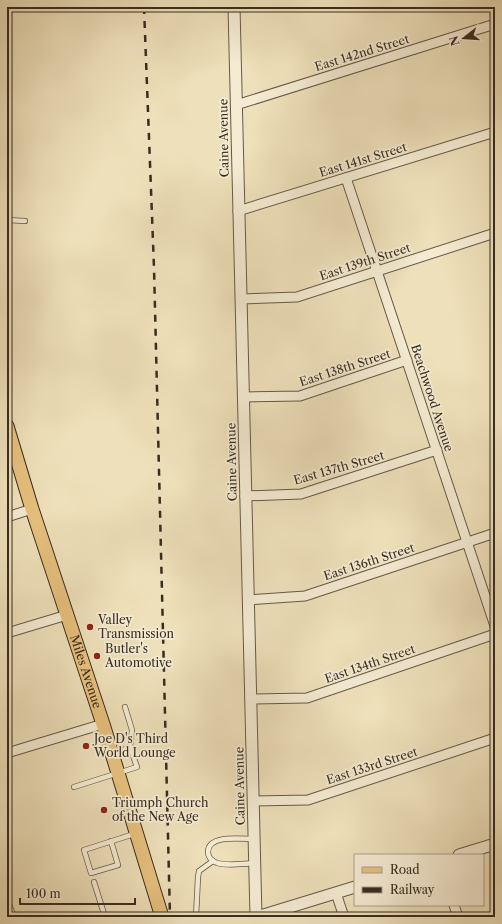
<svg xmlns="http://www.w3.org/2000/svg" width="502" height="924" font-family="'Libre Caslon Text',serif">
<rect width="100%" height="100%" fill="#eee0ba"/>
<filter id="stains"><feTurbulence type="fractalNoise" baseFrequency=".005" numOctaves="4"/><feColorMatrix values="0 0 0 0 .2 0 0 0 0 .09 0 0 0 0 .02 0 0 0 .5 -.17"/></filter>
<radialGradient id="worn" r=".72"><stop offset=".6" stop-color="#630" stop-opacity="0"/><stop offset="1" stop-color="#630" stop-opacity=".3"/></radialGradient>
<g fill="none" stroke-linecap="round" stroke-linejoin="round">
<defs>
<g id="service">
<path d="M7,220L25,221"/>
<path d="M125,707L132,730L130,747"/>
<path d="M74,787L137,767L130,747L114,754"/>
<path d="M254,839C242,839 208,834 208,852C208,857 212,861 217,863C227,866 244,864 255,863"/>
<path d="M111,841L118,865L91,873L84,850L134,834"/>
<path d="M94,882L105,917"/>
<path d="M7,899L14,917"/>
<path d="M196,917L198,877L199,871L213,861"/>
</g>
<g id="minor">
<path d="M236,105L495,24"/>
<path d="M346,178L495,626"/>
<path d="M238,211L495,132"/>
<path d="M241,299L297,297L495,233"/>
<path d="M243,397L300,396L407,360"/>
<path d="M245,496L301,494L437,450"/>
<path d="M7,517L32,509"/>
<path d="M248,600L305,596L495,533"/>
<path d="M7,633L67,615"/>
<path d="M250,699L307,698L495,634"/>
<path d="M7,753L103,724"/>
<path d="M253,801L308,800L495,738"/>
<path d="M336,893L344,917"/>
<path d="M454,905L458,917"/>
</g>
<g id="tertiary">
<path d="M234,7L256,917"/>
<path d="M459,855L495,844"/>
<path d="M257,917L355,887"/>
</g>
<g id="primary">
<path id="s1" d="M7,426L32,509L103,724L162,917"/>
</g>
</defs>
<!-- service casing -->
<use href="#service" stroke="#665a47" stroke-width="6"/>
<!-- minor casing -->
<use href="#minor" stroke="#665a47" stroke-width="11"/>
<!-- tertiary casing -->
<use href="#tertiary" stroke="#665a47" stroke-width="13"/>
<!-- primary casing -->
<use href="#primary" stroke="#382d21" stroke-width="15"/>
<!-- service -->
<use href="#service" stroke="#f4ebd2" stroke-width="4.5"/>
<!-- minor -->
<use href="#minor" stroke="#f4ebd2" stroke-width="9"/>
<!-- tertiary -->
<use href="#tertiary" stroke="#f4ebd2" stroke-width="11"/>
<!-- primary -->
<use href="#primary" stroke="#e7c07d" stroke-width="13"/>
<!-- rail -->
<path stroke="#382d21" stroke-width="2.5" stroke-dasharray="7 7" stroke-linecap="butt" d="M144,7L154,268L170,917"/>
</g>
<!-- markers -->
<g fill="#8f2418" stroke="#f4ebd2" stroke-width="1.5">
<circle cx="90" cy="627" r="4"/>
<circle cx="97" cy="656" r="4"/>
<circle cx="86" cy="746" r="4"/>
<circle cx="104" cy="810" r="4"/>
</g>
<g text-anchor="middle" stroke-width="3.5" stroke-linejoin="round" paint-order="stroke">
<!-- street labels -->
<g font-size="12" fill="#382d21" stroke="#f4ebd2">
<text transform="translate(362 53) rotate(-17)" y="4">East 142nd Street</text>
<text transform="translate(224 138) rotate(-91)" y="4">Caine Avenue</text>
<text transform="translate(363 160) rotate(-17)" y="4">East 141st Street</text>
<text transform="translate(365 262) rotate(-18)" y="4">East 139th Street</text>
<text transform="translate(345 368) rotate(-18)" y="4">East 138th Street</text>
<text transform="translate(432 398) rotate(72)" y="4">Beachwood Avenue</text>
<text transform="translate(232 462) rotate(-91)" y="4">Caine Avenue</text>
<text transform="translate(339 468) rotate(-16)" y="4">East 137th Street</text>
<text transform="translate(369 562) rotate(-18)" y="4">East 136th Street</text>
<text transform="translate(370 664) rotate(-19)" y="4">East 134th Street</text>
<text dy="4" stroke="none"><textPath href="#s1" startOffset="258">Miles Avenue</textPath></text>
<text transform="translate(372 766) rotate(-18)" y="4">East 133rd Street</text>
<text transform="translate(240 786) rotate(-91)" y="4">Caine Avenue</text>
</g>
<!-- poi labels -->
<g font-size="12" fill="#382d21" stroke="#f4ebd2" text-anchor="start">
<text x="98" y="624">Valley<tspan x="98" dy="14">Transmission</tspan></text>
<text x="105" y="653">Butler's<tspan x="105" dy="14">Automotive</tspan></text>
<text x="94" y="743">Joe D's Third<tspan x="94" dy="14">World Lounge</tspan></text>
<text x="112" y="807">Triumph Church<tspan x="112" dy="14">of the New Age</tspan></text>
</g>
</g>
<!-- margin -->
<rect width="502" height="924" fill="none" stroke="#eee0ba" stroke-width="24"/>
<rect x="8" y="8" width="486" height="908" fill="none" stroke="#382d21" stroke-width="2"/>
<rect x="12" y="12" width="478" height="900" fill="none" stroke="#382d21"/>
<!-- legend -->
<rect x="354" y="854" width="130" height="52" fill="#f4ebd2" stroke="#a99f8b"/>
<rect x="362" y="867" width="20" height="6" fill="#e7c07d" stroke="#a99f8b"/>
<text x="390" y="874" font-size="12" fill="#382d21">Road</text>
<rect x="362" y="887" width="20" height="6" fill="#382d21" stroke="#a99f8b"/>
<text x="390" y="894" font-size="12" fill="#382d21">Railway</text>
<!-- north arrow -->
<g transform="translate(464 38) rotate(253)" stroke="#f4ebd2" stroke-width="3" paint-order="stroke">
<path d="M0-3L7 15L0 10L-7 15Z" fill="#382d21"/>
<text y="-6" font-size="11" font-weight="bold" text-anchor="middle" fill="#382d21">N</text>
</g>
<!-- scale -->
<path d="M20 898v6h115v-6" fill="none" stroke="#382d21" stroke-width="2"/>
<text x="26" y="898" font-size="12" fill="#382d21" stroke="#f4ebd2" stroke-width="3" paint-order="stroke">100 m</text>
<rect width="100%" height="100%" filter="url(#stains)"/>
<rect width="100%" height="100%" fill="url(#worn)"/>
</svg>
